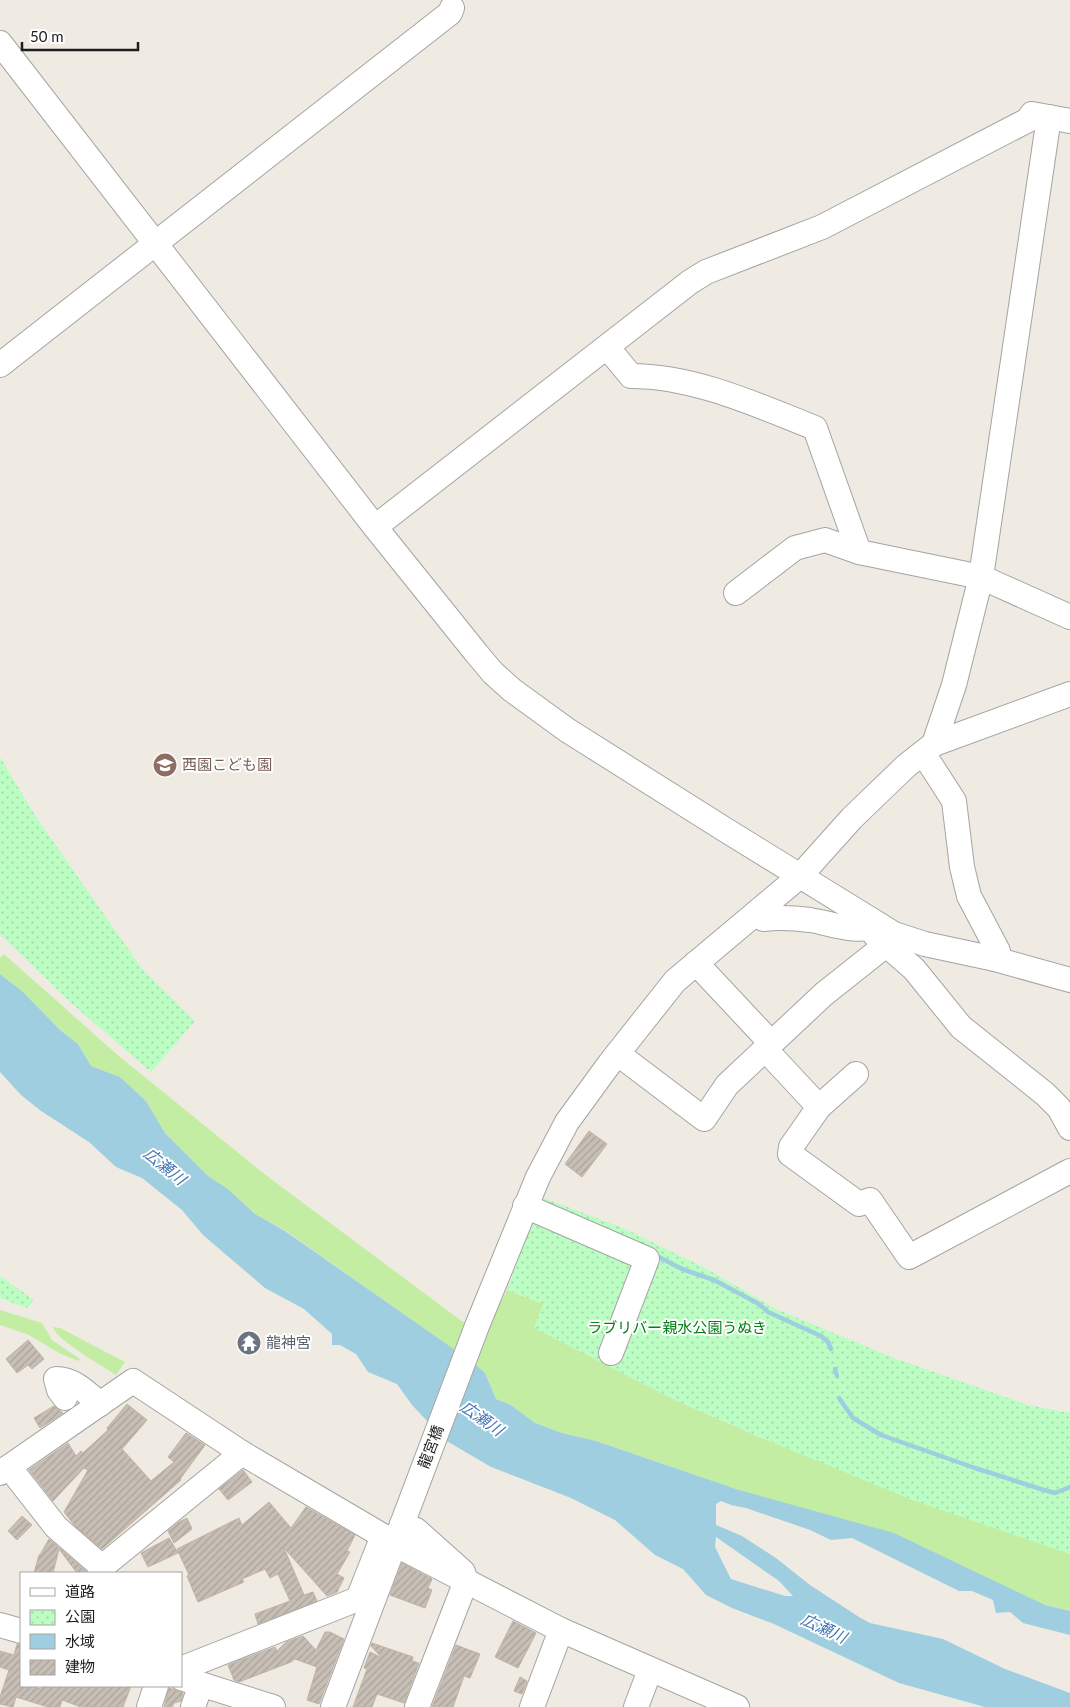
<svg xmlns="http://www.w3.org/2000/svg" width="1070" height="1707" font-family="Lato,'Noto Sans JP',sans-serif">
<defs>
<pattern id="park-dots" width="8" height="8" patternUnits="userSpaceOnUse" patternTransform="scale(1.25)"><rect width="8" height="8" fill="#bbfdc3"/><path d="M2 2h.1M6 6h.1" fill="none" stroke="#a0d8a7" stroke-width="1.8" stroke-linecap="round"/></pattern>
<pattern id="building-hatch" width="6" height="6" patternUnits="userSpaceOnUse" patternTransform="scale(1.25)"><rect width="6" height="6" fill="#c7beb5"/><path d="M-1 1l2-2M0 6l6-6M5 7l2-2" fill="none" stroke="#aaa39b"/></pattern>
</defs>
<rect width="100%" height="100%" fill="#efebe2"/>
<!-- grass -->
<g fill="#c4eda4">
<path d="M4,954L120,1057L263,1173L467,1325L457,1352L286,1231L255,1214L228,1189L208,1176L165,1133L146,1101L120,1077L91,1066L78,1044L60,1030L23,992L0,974V958Z"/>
<path d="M507,1290L544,1304L535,1328L675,1400L757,1436L1070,1554V1611L1045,1605L739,1490L596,1441L562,1433L535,1423L511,1405L496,1399L485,1373L475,1364L489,1325Z"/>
<path d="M0,1310L42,1323L52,1340L80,1359L78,1361L59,1353L29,1335L0,1325Z"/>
<path d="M53,1327L60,1328L125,1362L116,1375C103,1366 56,1340 53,1327Z"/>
</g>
<!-- park -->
<g fill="url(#park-dots)">
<path d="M0,757L36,817L143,970L195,1021L151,1072L71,1003L0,934Z"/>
<path d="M541,1197L623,1228L705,1268L776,1309L894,1358L1028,1405L1070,1413V1554L912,1500L757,1436L675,1400L534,1328L543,1304L507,1290Z"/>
<path d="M0,1276L34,1300L27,1308L0,1298Z"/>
</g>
<!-- water -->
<path fill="#9fcee0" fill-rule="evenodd" d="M0,974L23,992L60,1030L78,1044L91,1066L120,1077L146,1101L165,1133L208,1176L228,1189L255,1214L285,1231L475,1364L485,1373L496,1399L511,1405L535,1423L562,1433L596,1441L739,1490L894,1533L1045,1605L1070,1611V1635L1023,1623L1010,1612L996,1613L993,1600L972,1591H959L852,1538L831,1540L810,1530L746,1508L731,1505L721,1501L716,1504V1525L742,1536L776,1558L810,1585L859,1617L870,1623L943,1639L1005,1669L1070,1693V1707H985L899,1683L774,1624L732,1608L706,1595L683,1569L655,1555L615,1520L571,1498L491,1467L445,1440L412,1405L397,1384L368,1372L356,1354L340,1345H332V1334L304,1309L265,1288L203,1235L182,1210L142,1178L116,1167L89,1142L41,1111L21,1095L0,1072ZM716,1537L779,1581L793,1596H785L731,1579L715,1547Z"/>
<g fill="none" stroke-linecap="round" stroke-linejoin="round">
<!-- stream -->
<g stroke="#9fcee0" stroke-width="4.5">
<path d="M657,1256L682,1269L714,1280L759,1304L768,1312L821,1336L828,1342L831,1349"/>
<path d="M835,1369L837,1376"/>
<path d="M839,1398L853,1418L881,1435L975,1468L1044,1490L1055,1493L1070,1487"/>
</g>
</g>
<!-- building -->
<g fill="url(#building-hatch)" stroke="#c1b2a3">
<path d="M589,1131L607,1144L582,1177L565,1164Z"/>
<path d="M28,1340L44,1359L32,1369L28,1365L17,1373L6,1359Z"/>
<path d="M127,1404L147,1420L122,1449L151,1481L174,1462L168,1457L186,1433L205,1445L180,1479L181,1480L102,1549L75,1526L64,1512L88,1470L84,1468L53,1501L29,1470L68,1443L76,1456L81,1451L83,1453L108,1430L107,1428Z"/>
<path d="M54,1406L63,1413L40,1428L34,1418Z"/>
<path d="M243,1470L252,1482L228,1500L219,1489Z"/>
<path d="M269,1502L291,1528L306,1507L355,1535L347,1551L350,1552L337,1574L344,1578L337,1592L327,1596L284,1548L304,1595L313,1592L317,1601L258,1624L255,1614L290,1601L278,1574L270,1578L265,1569L242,1579L244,1582L198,1602L187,1576L189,1575L177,1549L239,1518L242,1525Z"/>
<path d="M22,1516L32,1525L17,1540L8,1531Z"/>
<path d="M187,1518L192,1529L174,1543L168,1531L179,1522Z"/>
<path d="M169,1538L178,1553L148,1567L141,1553Z"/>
<path d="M49,1539L86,1571L84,1573H77L59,1549L53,1573H34L39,1555H40Z"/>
<path d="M402,1563L432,1579L428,1588L432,1590L425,1608L390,1595Z"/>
<path d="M513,1621L536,1633L518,1668L495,1657Z"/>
<path d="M325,1632H330L344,1639L319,1704L307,1700L317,1667L295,1659L291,1662L239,1682L234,1680L228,1665L275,1647L277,1651L286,1642L303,1636L316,1650Z"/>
<path d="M372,1643L413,1657L412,1661L419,1663L404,1703L377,1694L372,1707H353L367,1669L364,1668L370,1652L382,1658L371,1646Z"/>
<path d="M17,1644H21V1686H31L41,1689L42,1686H131L123,1707H81L62,1700L60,1707H48L16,1697L13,1707L0,1704V1697L9,1670L0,1667V1651L14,1655Z"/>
<path d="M456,1645L480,1654L470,1678L464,1676L453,1707H432Z"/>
<path d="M520,1677L527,1681L522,1694L514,1691Z"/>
<path d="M169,1688L183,1693L181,1701L174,1703L172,1707H164Z"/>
</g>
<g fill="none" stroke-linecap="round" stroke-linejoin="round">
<defs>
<g id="minor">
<path d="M0,43L375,527L477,654L493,673L512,690L567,730L724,829L894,934L925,944L995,959L1070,980"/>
<path d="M607,347L631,376C694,376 757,405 815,428L859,552"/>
<path d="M0,365L450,13L452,8"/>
<path d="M375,527L690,282L706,272L822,227L1028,120L1032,114L1070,121"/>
<path d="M736,593L795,548L825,540L859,552L981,577L1070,617"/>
<path d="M934,744L954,685L981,577L1049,117"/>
<path d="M923,753L954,801L962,867L969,896L998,951L995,959"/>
<path d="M756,913L763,919C779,917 795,918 810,920C834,924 856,934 879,925"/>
<path d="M875,935L914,969L961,1027L1045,1094L1059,1108L1070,1128"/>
<path d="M696,963L771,1043"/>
<path d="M765,1049L819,1107"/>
<path d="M618,1054L704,1119L727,1085L824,994L887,944L894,934"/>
<path d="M856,1074L819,1107L791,1147L790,1154L859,1204L870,1200L909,1257L1070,1171"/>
<path d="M525,1206L647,1259L611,1353"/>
<path d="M65,1398L59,1390L56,1379C74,1379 87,1393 100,1404"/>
<path d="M9,1467L56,1527L102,1567"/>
<path d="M0,1473L133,1381L242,1453L383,1536L358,1599L188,1666L182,1678"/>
<path d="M402,1524L416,1530L463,1572L466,1581L417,1707"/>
<path d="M404,1549L561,1630L737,1707"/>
<path d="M100,1573L102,1567L242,1453"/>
<path d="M0,1625L21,1631"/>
<path d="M181,1678L273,1707"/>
<path d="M149,1707L156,1686"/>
<path d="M193,1707L201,1684"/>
<path d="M333,1707L477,1326L538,1177L567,1122L610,1063L675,981L800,876L852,818L906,766L934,744L1070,694"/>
<path d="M532,1707L561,1630"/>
<path d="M636,1707L650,1670"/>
</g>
</defs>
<!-- minor casing -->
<use href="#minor" stroke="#a4a4a4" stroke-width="26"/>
<!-- minor -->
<use href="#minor" stroke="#fff" stroke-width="24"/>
</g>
<!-- icons -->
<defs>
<symbol id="school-disc" viewBox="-11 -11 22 22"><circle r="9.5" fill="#8d6e63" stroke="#fff"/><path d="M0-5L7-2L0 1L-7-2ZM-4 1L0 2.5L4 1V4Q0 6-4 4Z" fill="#fff"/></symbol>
<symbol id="temple-disc" viewBox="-11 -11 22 22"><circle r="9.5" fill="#6b7280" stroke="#fff"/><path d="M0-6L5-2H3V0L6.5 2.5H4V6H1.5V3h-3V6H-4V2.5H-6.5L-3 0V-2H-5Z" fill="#fff"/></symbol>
</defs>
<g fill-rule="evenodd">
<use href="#school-disc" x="151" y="751" width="28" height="28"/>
<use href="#temple-disc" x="235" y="1329" width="28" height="28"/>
</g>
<g text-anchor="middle" stroke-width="4" stroke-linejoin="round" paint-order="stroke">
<!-- education labels -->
<g font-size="15" fill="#785e54" stroke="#fff" text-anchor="start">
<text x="182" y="770">西園こども園</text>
</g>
<!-- park labels -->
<g font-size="15" fill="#048115" stroke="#fff">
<text x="677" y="1333">ラブリバー親水公園うぬき</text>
</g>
<!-- worship labels -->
<g font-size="15" fill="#5b616d" stroke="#fff" text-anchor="start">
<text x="266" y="1348">龍神宮</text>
</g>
<!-- street labels -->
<g font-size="15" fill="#1d1d1d" stroke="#fff">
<text transform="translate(431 1447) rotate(-69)" y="5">龍宮橋</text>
</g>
<!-- water labels -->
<g font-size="16" font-style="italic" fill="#4475b2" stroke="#fff">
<text transform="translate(165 1166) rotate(39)" y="6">広瀬川</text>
<text transform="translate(482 1418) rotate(35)" y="6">広瀬川</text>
<text transform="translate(824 1628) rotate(25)" y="6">広瀬川</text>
</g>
</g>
<!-- legend -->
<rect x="20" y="1572" width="162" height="115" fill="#ffffff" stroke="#a5a5a5"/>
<rect x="30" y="1588" width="25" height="8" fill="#ffffff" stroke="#a5a5a5"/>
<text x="65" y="1597" font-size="15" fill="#1d1d1d">道路</text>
<rect x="30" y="1610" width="25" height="15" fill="url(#park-dots)" stroke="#a5a5a5"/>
<text x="65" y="1622" font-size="15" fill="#1d1d1d">公園</text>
<rect x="30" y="1634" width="25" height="15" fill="#9fcee0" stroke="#a5a5a5"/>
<text x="65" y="1647" font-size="15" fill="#1d1d1d">水域</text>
<rect x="30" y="1660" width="25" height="15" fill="url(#building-hatch)" stroke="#a5a5a5"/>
<text x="65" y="1672" font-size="15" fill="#1d1d1d">建物</text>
<!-- scale -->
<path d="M22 42v8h116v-8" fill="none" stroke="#1d1d1d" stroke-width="2.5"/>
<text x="30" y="42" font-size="15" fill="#1d1d1d" stroke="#ffffff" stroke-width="4" paint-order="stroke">50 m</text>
</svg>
